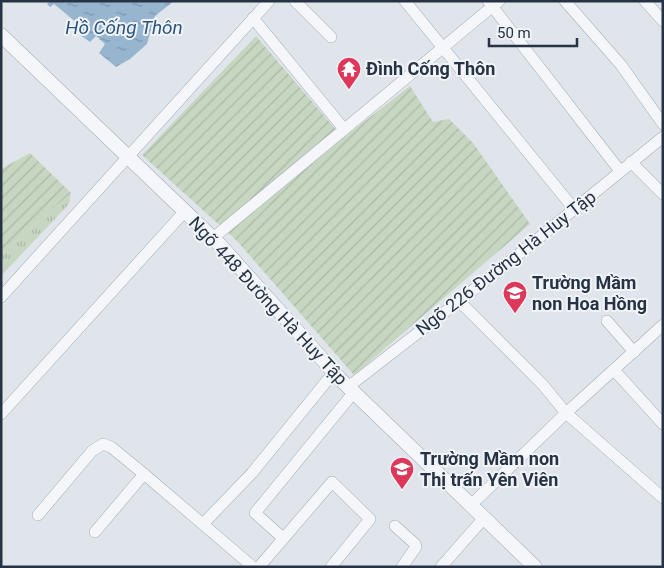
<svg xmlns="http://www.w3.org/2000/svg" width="664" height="568" font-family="Roboto,sans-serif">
<defs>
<pattern id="grass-tufts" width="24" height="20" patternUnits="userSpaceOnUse" patternTransform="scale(1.25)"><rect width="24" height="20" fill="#c7d6c1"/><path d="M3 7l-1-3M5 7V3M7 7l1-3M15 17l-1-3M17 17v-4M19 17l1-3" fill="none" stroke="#abb8a7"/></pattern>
<pattern id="garden-furrows" width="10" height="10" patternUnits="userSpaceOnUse" patternTransform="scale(1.25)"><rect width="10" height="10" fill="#c7d6c1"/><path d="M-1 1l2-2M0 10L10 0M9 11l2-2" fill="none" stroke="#abb8a7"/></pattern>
<pattern id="water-ripples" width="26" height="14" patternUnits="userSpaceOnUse" patternTransform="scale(1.25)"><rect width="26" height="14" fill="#98b5cf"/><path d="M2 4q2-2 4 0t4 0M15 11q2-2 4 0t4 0" fill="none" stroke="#7c94aa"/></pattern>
</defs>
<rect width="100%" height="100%" fill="#e0e5eb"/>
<!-- grass -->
<path fill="url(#grass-tufts)" d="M71,193L69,204L1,276V254Z"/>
<!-- garden -->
<g fill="url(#garden-furrows)">
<path d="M256,36L343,138L410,86L433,122L449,119L473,143L530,224L354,375L237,241L142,155Z"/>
<path d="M30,153L71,193L1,254V169Z"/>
</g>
<!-- water -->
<path fill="url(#water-ripples)" d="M50,1H174L155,16L147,44L130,59L116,67L99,53L105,44L96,36L90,42L77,33L83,28L54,4L50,7L47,4Z"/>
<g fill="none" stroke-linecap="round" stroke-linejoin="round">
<defs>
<g id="minor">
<path d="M295,1L331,37"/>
<path d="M405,1L574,209"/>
<path d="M488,1L620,171"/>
<path d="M565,1L621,65L663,124"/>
<path d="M645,1L663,21"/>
<path d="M253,18L344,129"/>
<path d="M631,162L663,194"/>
<path d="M213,238L499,1"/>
<path d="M1,297L269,1"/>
<path d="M459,301L543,385L566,413L663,498"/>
<path d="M607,321L634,352"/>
<path d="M614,370L663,424"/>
<path d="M348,387L508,263L663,137"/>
<path d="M1,414L185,211"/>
<path d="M471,505L566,413L663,325"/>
<path d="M38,515L92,451L103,444L111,447L144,474L253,567"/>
<path d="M203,524L252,473L334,372"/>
<path d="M395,526L415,544L416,547L402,567"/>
<path d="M95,532L144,474"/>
<path d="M283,538L255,513L354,392"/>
<path d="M259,567L332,482L370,519L331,567"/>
<path d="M441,567L484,518"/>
</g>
<path id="tertiary" d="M1,35L220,245L340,379L535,567"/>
</defs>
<!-- minor casing -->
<use href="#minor" stroke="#a5acb6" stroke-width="12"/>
<!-- tertiary casing -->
<use href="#tertiary" stroke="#a5acb6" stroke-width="15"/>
<!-- minor -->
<use href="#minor" stroke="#f4f6f9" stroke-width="11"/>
<!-- tertiary -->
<use href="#tertiary" stroke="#f4f6f9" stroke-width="14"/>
</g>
<!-- icons -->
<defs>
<symbol id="temple-pin" viewBox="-11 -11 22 30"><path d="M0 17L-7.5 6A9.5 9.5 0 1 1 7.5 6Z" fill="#dd385a" stroke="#f0f4f8"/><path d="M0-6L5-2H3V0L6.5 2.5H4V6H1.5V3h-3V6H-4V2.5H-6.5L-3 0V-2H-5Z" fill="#fff"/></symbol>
<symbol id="school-pin" viewBox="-11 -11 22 30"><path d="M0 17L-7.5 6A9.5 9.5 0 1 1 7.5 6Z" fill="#dd385a" stroke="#f0f4f8"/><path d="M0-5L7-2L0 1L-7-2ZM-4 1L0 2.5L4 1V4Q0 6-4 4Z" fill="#fff"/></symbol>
</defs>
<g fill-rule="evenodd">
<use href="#temple-pin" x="335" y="55" width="28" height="38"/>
<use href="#school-pin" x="501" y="279" width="28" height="38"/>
<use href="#school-pin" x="388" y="455" width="28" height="38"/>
</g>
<g text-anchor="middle" stroke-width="4" stroke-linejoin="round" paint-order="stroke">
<!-- poi labels -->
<g font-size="18" font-weight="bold" fill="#273344" stroke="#f0f4f8" text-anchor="start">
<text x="366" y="75">Đình Cống Thôn</text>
<text x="532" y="289">Trường Mầm<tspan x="532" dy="21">non Hoa Hồng</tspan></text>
<text x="420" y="465">Trường Mầm non<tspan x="420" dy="21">Thị trấn Yên Viên</tspan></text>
</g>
<!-- street labels -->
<g font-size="18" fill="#273344" stroke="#f0f4f8">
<text transform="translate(506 263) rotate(-38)" y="6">Ngõ 226 Đường Hà Huy Tập</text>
<text transform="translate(268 301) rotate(47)" y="6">Ngõ 448 Đường Hà Huy Tập</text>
</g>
<!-- water labels -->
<g font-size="19" font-style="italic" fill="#2c557d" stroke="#f0f4f8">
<text x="124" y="34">Hồ Cống Thôn</text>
</g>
</g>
<!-- border -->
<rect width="664" height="568" fill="none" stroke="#273344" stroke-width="5"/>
<!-- scale -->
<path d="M489 38v8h88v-8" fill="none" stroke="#273344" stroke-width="2.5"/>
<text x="497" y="38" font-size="15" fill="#273344" stroke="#f0f4f8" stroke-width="4" paint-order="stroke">50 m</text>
</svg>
